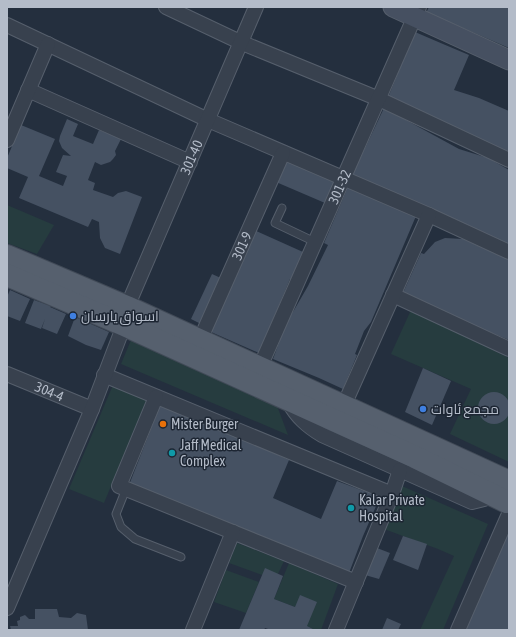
<svg xmlns="http://www.w3.org/2000/svg" width="516" height="637" font-family="'Asap Condensed',Cairo,sans-serif">
<rect width="100%" height="100%" fill="#242f3e"/>
<!-- green -->
<g fill="#263c3f">
<path d="M7,205L54,225L37,254L7,243Z"/>
<path d="M411,310L509,358V462L450,434L471,389L391,354Z"/>
<path d="M131,340L276,403L288,435L121,364Z"/>
<path d="M113,385L147,399L104,503L69,489Z"/>
<path d="M402,486L488,524L443,630H420L454,556L438,549L384,529Z"/>
<path d="M237,543L284,561L278,574L262,575L229,563Z"/>
<path d="M289,563L338,584L321,630H313V629L307,626L295,607L274,599Z"/>
<path d="M226,570L259,582L246,613L214,602Z"/>
</g>
<!-- building -->
<g fill="#455162">
<path d="M429,7H509V48L456,25L438,19L426,13Z"/>
<path d="M415,32L443,44L438,56L443,44L469,55L454,90L479,98L509,111V154L387,100Z"/>
<path d="M384,108L459,149L488,158L509,170V245L352,176Z"/>
<path d="M67,119L78,124L73,136L93,144L99,130L121,139L115,151L116,155L113,159L110,162L101,165L95,162L88,180L95,183L93,190L113,197L118,193L126,191L142,197L120,254L105,248L100,238L99,222L92,219L88,227L19,198L28,177L7,168V158L21,125L55,139L39,176L63,186L67,176L56,172L63,155L71,156L62,148L59,141L60,136Z"/>
<path d="M285,160L334,182L325,203L276,182Z"/>
<path d="M348,187L416,216L371,322L364,331L355,354L357,355L343,389L319,378L273,359L286,324L308,286L328,245L324,243Z"/>
<path d="M254,230L303,252L292,279H290L259,353L211,332L228,288Z"/>
<path d="M445,238L463,239L509,260V340L451,316L403,293L421,253L424,254L435,242Z"/>
<path d="M212,274L223,279L203,325L191,319Z"/>
<path d="M10,290L30,299L20,321L7,316V297Z"/>
<path d="M34,300L51,306L50,307L66,314L57,334L42,328L45,319L41,329L25,323Z"/>
<path d="M75,317L109,332L101,350L86,345L68,336Z"/>
<path d="M423,368L451,381L432,425L405,412Z"/>
<circle cx="494" cy="408" r="16"/>
<path d="M160,406L213,426L289,460L273,498L321,519L337,481L380,497L363,536L349,573L129,485Z"/>
<path d="M509,526V630H464Z"/>
<path d="M403,536L427,544L418,570L393,560Z"/>
<path d="M377,548L390,553L379,579L365,575Z"/>
<path d="M265,568L283,576L274,599L295,607L300,595L317,602L307,626L313,629V630H271L265,628L264,630H239Z"/>
<path d="M35,609H57L59,617L71,618L77,613L86,615L88,630H11L10,626H18L17,621L20,620V617L25,615L29,619H35Z"/>
<path d="M387,618L401,624L398,630H382Z"/>
</g>
<g fill="none" stroke-linecap="round" stroke-linejoin="round">
<defs>
<g id="lane">
<path d="M282,208L275,223L315,242"/>
<path d="M126,489L116,514L121,527L135,539L181,557"/>
</g>
<g id="street">
<path d="M166,7L240,42L379,99L509,160"/>
<path d="M7,25L208,120L429,215L509,252"/>
<path d="M28,90L190,162"/>
<path d="M7,140L48,44"/>
<path d="M393,295L509,349"/>
<path id="s1" d="M127,307L256,7"/>
<path id="s2" d="M200,340L283,153"/>
<path id="s3" d="M260,367L419,7"/>
<path id="s4" d="M7,374L92,409"/>
<path d="M104,375L392,494"/>
<path d="M156,397L119,486L356,582"/>
<path d="M288,401C297,417 307,426 322,435L472,502L484,499L490,493"/>
<path d="M344,405L429,215"/>
<path d="M7,608L92,409L124,325"/>
<path d="M193,630L233,532"/>
<path d="M336,630L392,494L400,470"/>
<path d="M458,630L509,514"/>
</g>
<path id="secondary" d="M393,7L509,60"/>
<g id="primary">
<path d="M7,256L127,307L509,482"/>
<path d="M7,275L124,325L415,457L507,502L509,501"/>
</g>
</defs>
<!-- lane casing -->
<use href="#lane" stroke="#565f6c" stroke-width="9"/>
<!-- street casing -->
<use href="#street" stroke="#565f6c" stroke-width="16"/>
<!-- secondary casing -->
<use href="#secondary" stroke="#565f6c" stroke-width="21"/>
<!-- primary casing -->
<use href="#primary" stroke="#414a57" stroke-width="24"/>
<!-- lane -->
<use href="#lane" stroke="#38414e" stroke-width="7"/>
<!-- street -->
<use href="#street" stroke="#38414e" stroke-width="14"/>
<!-- secondary -->
<use href="#secondary" stroke="#465061" stroke-width="19"/>
<!-- primary -->
<use href="#primary" stroke="#56606e" stroke-width="22"/>
</g>
<!-- markers -->
<g fill="#3f7fe0" stroke="#1d2633" stroke-width="1.5">
<circle cx="73" cy="316" r="4"/>
<circle cx="423" cy="409" r="4"/>
</g>
<circle fill="#e8710a" stroke="#1d2633" stroke-width="1.5" cx="163" cy="424" r="4"/>
<g fill="#0f9aa8" stroke="#1d2633" stroke-width="1.5">
<circle cx="172" cy="453" r="4"/>
<circle cx="351" cy="508" r="4"/>
</g>
<g text-anchor="middle" stroke-width="3" stroke-linejoin="round" paint-order="stroke">
<!-- street labels -->
<g font-size="14" fill="#b4bcc9" stroke="#1d2633">
<text dy="5" stroke="none"><textPath href="#s1" startOffset="163">301-40</textPath></text>
<text dy="5" stroke="none"><textPath href="#s3" startOffset="197">301-32</textPath></text>
<text dy="5" stroke="none"><textPath href="#s2" startOffset="103">301-9</textPath></text>
<text dy="5" stroke="none"><textPath href="#s4" startOffset="46">304-4</textPath></text>
</g>
<!-- poi labels -->
<g font-size="14" fill="#b4bcc9" stroke="#1d2633" text-anchor="start">
<text x="81" y="321">اسواق يارسان</text>
<text x="431" y="414">مجمع ئاوات</text>
<text x="171" y="429">Mister Burger</text>
<text x="180" y="450">Jaff Medical<tspan x="180" dy="16">Complex</tspan></text>
<text x="359" y="505">Kalar Private<tspan x="359" dy="16">Hospital</tspan></text>
</g>
</g>
<!-- border -->
<rect width="516" height="637" fill="none" stroke="#b4bcc9" stroke-width="16"/>
</svg>
